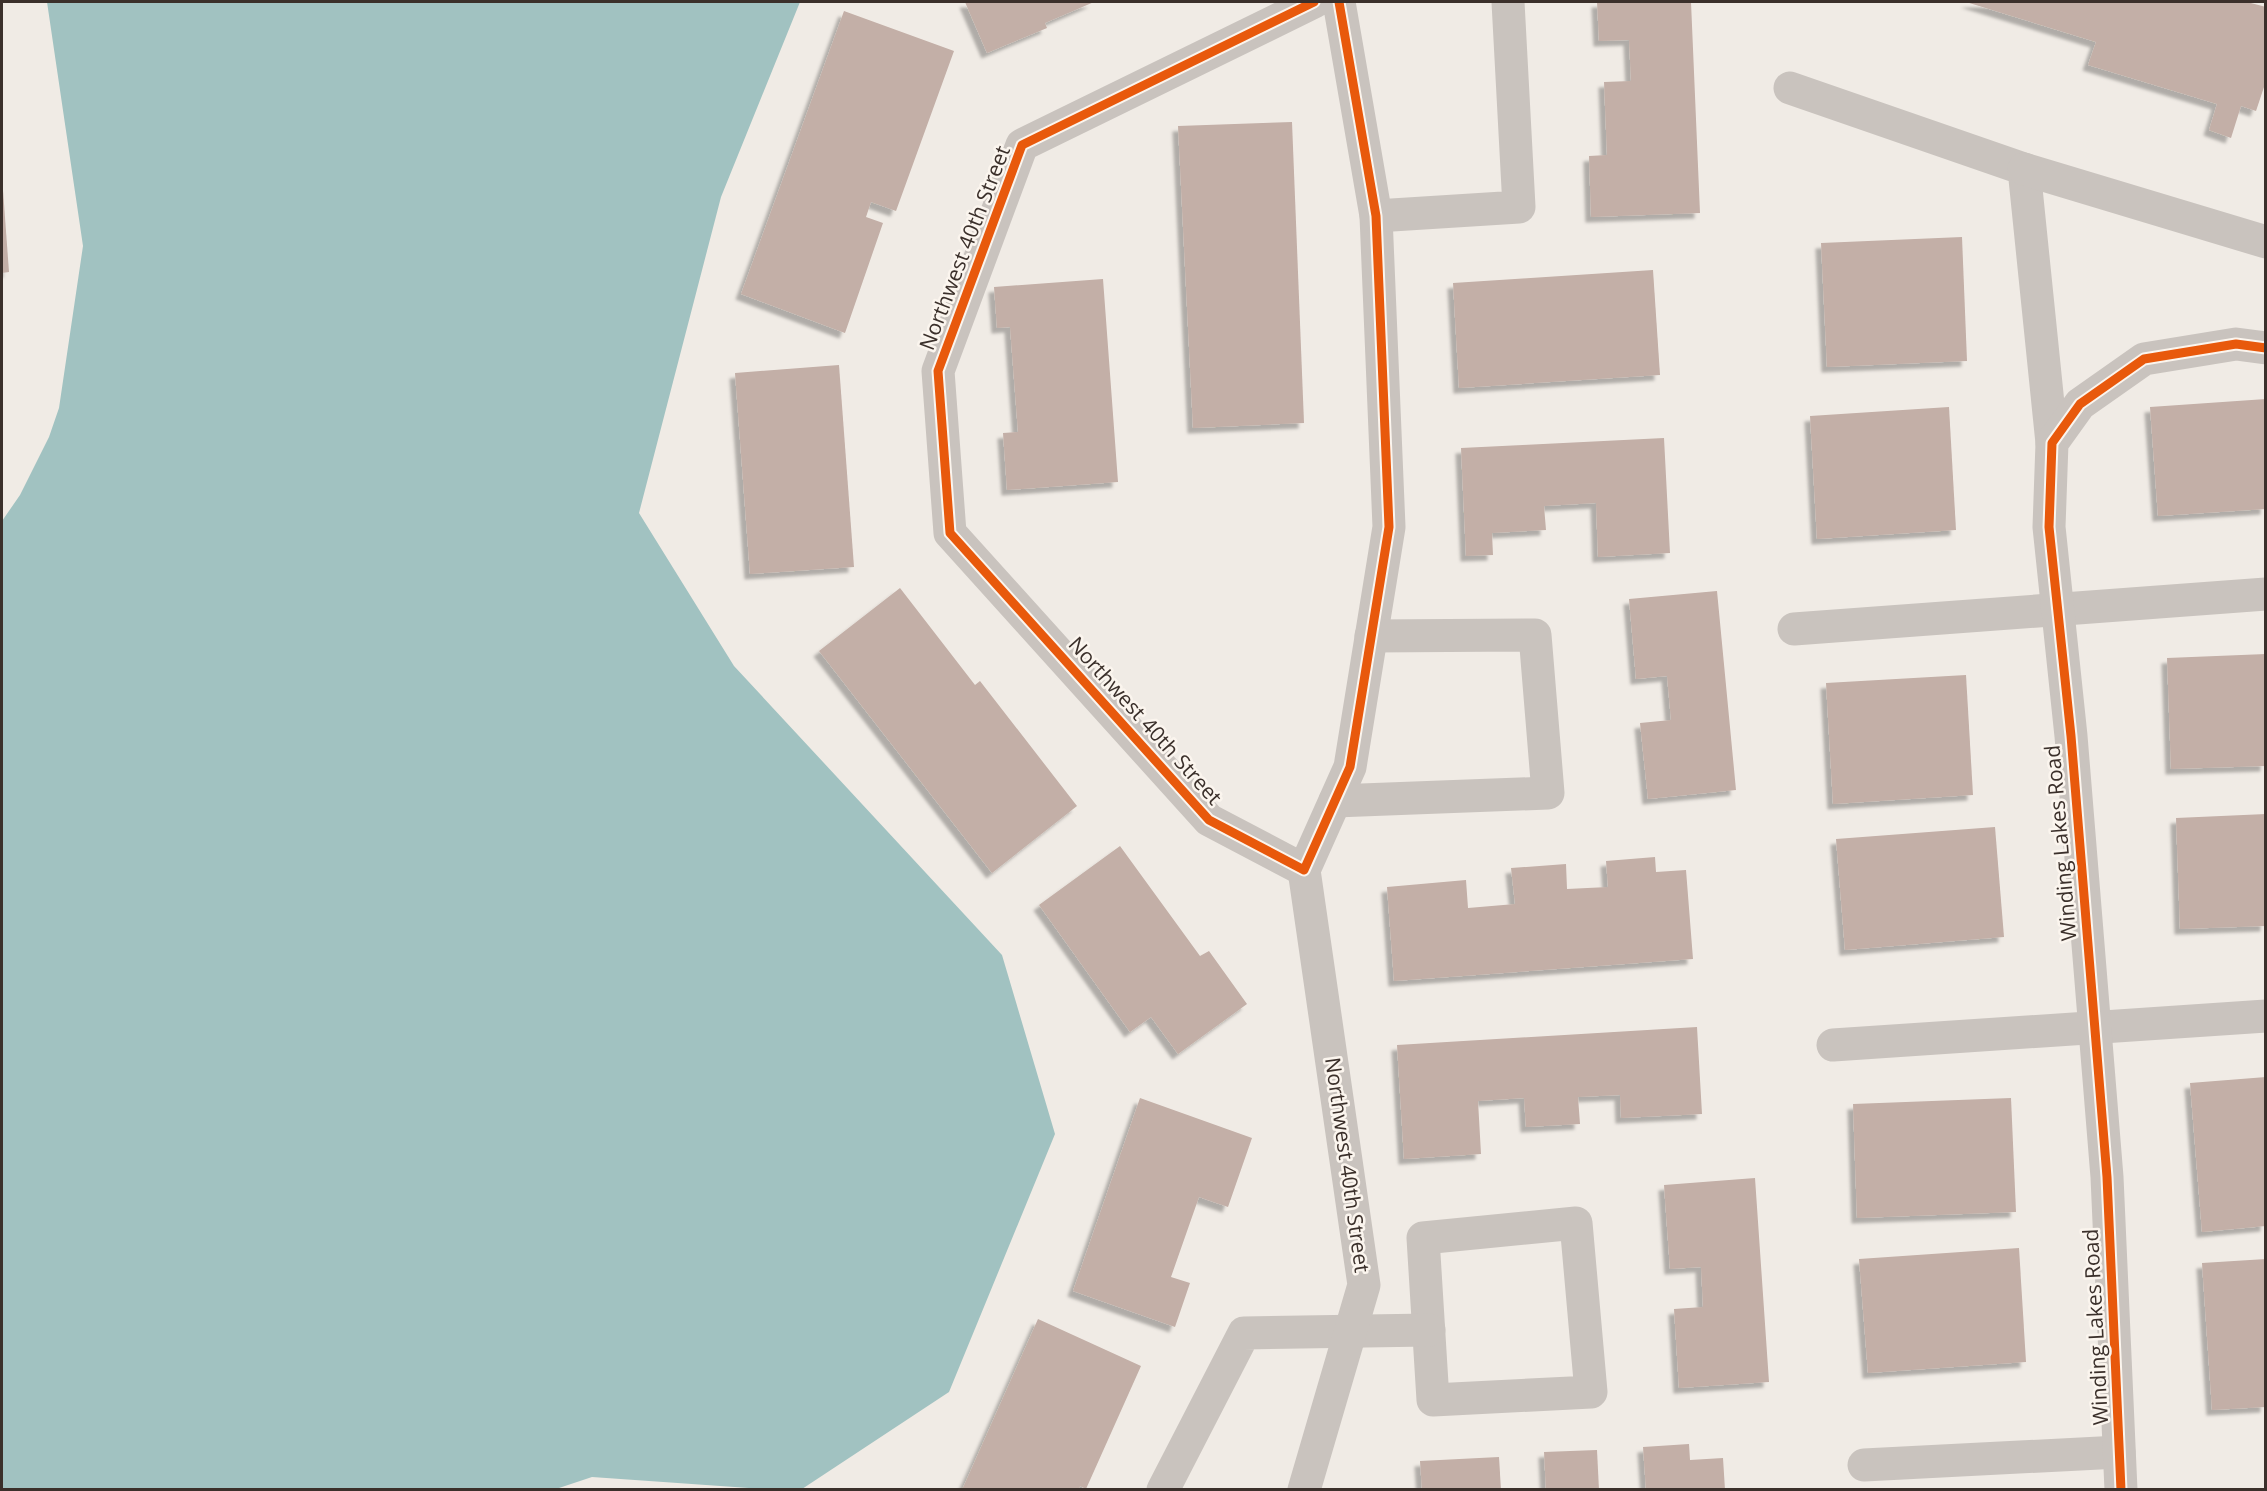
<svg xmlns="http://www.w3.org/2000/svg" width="2267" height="1491" font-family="'Open Sans',sans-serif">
<defs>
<filter id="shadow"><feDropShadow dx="-5.5" dy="5.5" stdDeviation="1.5" flood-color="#0004"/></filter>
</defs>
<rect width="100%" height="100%" fill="#f0ebe5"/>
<!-- water -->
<path fill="#a1c2c1" d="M47,2H800L721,197L639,513L734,666L1002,955L1055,1134L949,1392L802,1489H763L592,1477L553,1490L2,1489V521L20,495L49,437L59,408L83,246Z"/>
<!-- building -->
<g fill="#c3afa7" filter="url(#shadow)">
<path d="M965,2H1094L1045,23L1047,28L987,53Z"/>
<path d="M1597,2H1691L1700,213L1591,217L1589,156L1607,155L1604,82L1631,81L1629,40L1599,41Z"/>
<path d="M1966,2H2247L2266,7V81L2256,111L2241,106L2231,138L2209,130L2217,104L2088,65L2096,42Z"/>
<path d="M844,11L954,51L896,211L871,202L866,217L883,223L845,333L741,294Z"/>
<path d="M1292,122L1304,423L1193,428L1178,126Z"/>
<path d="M2,190H3L9,272L2,273Z"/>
<path d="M1962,237L1967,361L1827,367L1821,243Z"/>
<path d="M1653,270L1660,375L1459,388L1453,283Z"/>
<path d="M1103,279L1118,482L1007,490L1003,433L1018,432L1010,327L997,328L994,287Z"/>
<path d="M839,365L854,567L750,574L735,373Z"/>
<path d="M2266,399V509L2158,516L2150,407Z"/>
<path d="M1949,407L1956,530L1817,539L1810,416Z"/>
<path d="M1664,438L1670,553L1598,557L1596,503L1544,506L1546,530L1492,533L1493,555L1466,556L1461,448Z"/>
<path d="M900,588L975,685L980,681L1077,806L992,873L819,651Z"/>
<path d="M1717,591L1736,790L1648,799L1640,723L1671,720L1667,676L1636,679L1629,599Z"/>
<path d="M2266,654V766L2171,769L2167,658Z"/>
<path d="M1966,675L1973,795L1833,804L1826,683Z"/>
<path d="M2266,814V926L2180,929L2176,818Z"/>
<path d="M1995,827L2004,937L1845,950L1836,839Z"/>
<path d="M1120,846L1200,956L1209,951L1247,1004L1178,1054L1151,1017L1130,1032L1039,905Z"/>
<path d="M1655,857L1656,872L1686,870L1693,959L1394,981L1387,887L1466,880L1468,908L1515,904L1511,868L1566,864L1567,889L1608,887L1606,861Z"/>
<path d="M1697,1027L1702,1114L1621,1118L1620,1095L1578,1097L1580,1124L1526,1127L1524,1098L1478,1101L1481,1154L1404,1159L1397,1045Z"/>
<path d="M2266,1077V1226L2202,1232L2190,1083Z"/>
<path d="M1140,1098L1252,1138L1228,1207L1199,1197L1171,1277L1190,1283L1175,1327L1073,1291Z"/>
<path d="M2011,1098L2016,1212L1857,1218L1853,1104Z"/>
<path d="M1755,1178L1769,1382L1679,1388L1674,1309L1703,1307L1701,1267L1670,1269L1664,1185Z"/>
<path d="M2019,1248L2026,1362L1868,1373L1859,1259Z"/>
<path d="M2266,1259V1407L2212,1410L2202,1263Z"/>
<path d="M1038,1319L1141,1366L1086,1489L1080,1486L1079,1490H962Z"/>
<path d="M1689,1444L1690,1460L1723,1458L1725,1490H1646L1643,1447Z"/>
<path d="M1597,1450L1599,1490H1546L1544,1452Z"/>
<path d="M1499,1457L1501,1490H1422L1420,1461Z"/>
</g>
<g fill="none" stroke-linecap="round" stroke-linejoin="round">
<!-- minor -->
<g stroke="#c9c3be" stroke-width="33">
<path d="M1314,2L1022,145L938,371L950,533L1209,820L1304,870L1350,767L1389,527L1376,216L1339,2"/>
<path d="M1790,88L2024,169L2052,443"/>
<path d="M2024,169L2266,242"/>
<path d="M1376,216L1519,207L1508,2"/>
<path d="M1794,629L2266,594"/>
<path d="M1335,801L1548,793L1535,635L1371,636"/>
<path d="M1833,1045L2266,1016"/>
<path d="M1576,1223L1591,1392L1433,1400L1423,1238Z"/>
<path d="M1864,1465L2119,1452"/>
<path d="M1163,1490L1244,1333L1429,1330"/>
<path d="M1304,1490L1364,1285L1304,870"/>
<path d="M2121,1490L2107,1177L2071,736L2049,527L2052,443L2080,404L2144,359L2236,344L2266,348"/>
</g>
<defs>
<g id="cycleway">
<path d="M1314,2L1022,145L938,371L950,533L1209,820L1304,870L1350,767L1389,527L1376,216L1339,2"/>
<path d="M2121,1490L2107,1177L2071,736L2049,527L2052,443L2080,404L2144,359L2236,344L2266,348"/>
</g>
</defs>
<!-- cycleway casing -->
<use href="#cycleway" stroke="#fbf5ee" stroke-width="13"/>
<!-- cycleway -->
<use href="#cycleway" stroke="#e8590c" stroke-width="9"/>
</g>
<g text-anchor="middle" stroke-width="5" stroke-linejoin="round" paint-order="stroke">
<!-- street labels -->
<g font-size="21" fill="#3b302b" stroke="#fbf5ee">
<text transform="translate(965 248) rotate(-69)" y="7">Northwest 40th Street</text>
<text transform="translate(1145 721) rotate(48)" y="7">Northwest 40th Street</text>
<text transform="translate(2061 843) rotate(-95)" y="7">Winding Lakes Road</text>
<text transform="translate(1347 1165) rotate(82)" y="7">Northwest 40th Street</text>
<text transform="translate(2096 1327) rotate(-93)" y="7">Winding Lakes Road</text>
</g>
</g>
<!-- border -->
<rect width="2267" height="1491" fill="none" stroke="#3b302b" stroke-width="6"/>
</svg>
